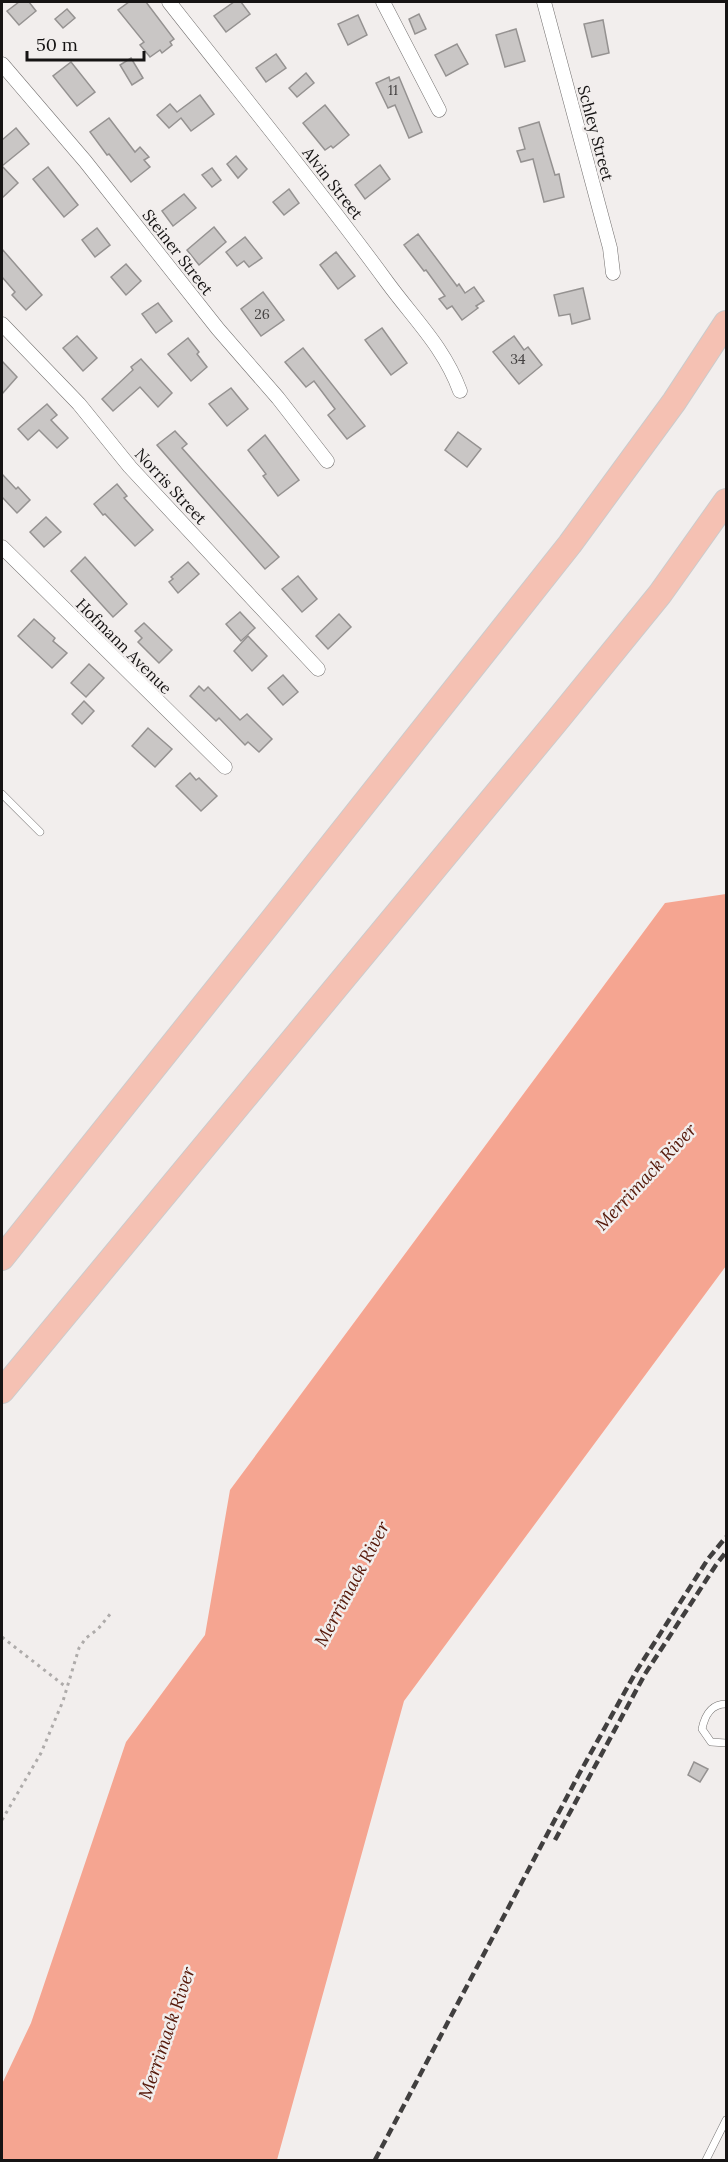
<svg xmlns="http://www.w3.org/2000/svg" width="728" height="2162" font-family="Lora,serif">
<rect width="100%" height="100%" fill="#f2eeed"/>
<!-- water -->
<path fill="#f5a591" d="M726,894V1266L404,1701L277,2160H2V2084L31,2023L126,1742L205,1635L230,1490L665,903Z"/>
<!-- building -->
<g fill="#c9c6c5" stroke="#959291" stroke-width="1.5">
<path d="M19,2H29L36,11L19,25L7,11Z"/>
<path d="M129,2H146L174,39L170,42L172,45L162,53L160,50L150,57L140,45L144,42L118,10Z"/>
<path d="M234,2H241L250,14L226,32L214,16Z"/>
<path d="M67,9L75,18L63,28L55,19Z"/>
<path d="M419,14L426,29L415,34L409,19Z"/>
<path d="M358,15L367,35L348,45L338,24Z"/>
<path d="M603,20L609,53L592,57L584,24Z"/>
<path d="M516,29L525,61L505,67L496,35Z"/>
<path d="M457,44L468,64L446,76L435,55Z"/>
<path d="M276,54L286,68L266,82L256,68Z"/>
<path d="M131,58L143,78L132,85L120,65Z"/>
<path d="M71,62L95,92L77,106L53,76Z"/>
<path d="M306,73L314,83L297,97L289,88Z"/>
<path d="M389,77L390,81L399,77L422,132L409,138L395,105L388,108L376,83Z"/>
<path d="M200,95L214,114L191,131L181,118L169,128L157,115L170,104L177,112Z"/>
<path d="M325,105L349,135L333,148L331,146L325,150L303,123Z"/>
<path d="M109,118L135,152L140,147L149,157L144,160L150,167L131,182L109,154L107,155L90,132Z"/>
<path d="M539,122L555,175L559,174L564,197L544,202L533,159L521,162L517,151L525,149L519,128Z"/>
<path d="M16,128L29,144L2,166L18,183L2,198V140Z"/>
<path d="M236,156L247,169L238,178L227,164Z"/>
<path d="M380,165L390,179L365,199L355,185Z"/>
<path d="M48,167L78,205L64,217L33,179Z"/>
<path d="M212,168L221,180L212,187L202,175Z"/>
<path d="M289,189L299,203L284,215L273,202Z"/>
<path d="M184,194L196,208L173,226L162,211Z"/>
<path d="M214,227L226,242L199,265L187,250Z"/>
<path d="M97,228L110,245L95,257L82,240Z"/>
<path d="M418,234L457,286L459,284L465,293L474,287L484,301L476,306L478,308L462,320L452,306L447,309L439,299L445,296L426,270L424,271L404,245Z"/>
<path d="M245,237L262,258L249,267L244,261L237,266L226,252Z"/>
<path d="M2,249L42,295L26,310L12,295L15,292L2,277Z"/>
<path d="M336,252L355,276L338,289L320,265Z"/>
<path d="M126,264L141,281L126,295L111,277Z"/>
<path d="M583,288L590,319L572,324L570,314L559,316L554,295Z"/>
<path d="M263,292L284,320L261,336L241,309Z"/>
<path d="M158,303L172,321L156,333L142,314Z"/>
<path d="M382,328L407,363L391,375L365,340Z"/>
<path d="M77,336L97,358L83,371L63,348Z"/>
<path d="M514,336L524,350L528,347L542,365L519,384L493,352Z"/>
<path d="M188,338L199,352L197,354L207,367L191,381L168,354Z"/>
<path d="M303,348L365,426L347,439L328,415L335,409L314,381L306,387L285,362Z"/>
<path d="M141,359L172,393L158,407L140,387L113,411L102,399L133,370L131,367Z"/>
<path d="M2,361L17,377L2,394Z"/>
<path d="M231,388L248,409L227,426L209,404Z"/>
<path d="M47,404L57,415L51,420L68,438L57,448L39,430L28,440L18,429Z"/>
<path d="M175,431L187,444L182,448L279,557L265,569L157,445Z"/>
<path d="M458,432L481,449L467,467L445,450Z"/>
<path d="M265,435L299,480L278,496L263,476L266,474L248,450Z"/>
<path d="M2,474L16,489L18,487L30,500L17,513L2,497Z"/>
<path d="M117,484L127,496L124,498L153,530L135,546L105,514L103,515L94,504Z"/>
<path d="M46,517L61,532L44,547L30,532Z"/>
<path d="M85,557L127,604L113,617L71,571Z"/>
<path d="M188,562L199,574L178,593L169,582L173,579L171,577Z"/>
<path d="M298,576L317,599L302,612L282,589Z"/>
<path d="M240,612L255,628L241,641L226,624Z"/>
<path d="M339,614L351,627L328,649L316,636Z"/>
<path d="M34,619L55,638L53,641L67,653L52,668L18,636Z"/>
<path d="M144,623L172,650L159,663L138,642L142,638L135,631Z"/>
<path d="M248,636L267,656L252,671L234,651Z"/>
<path d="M89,664L104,678L86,697L71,683Z"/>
<path d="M283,675L298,692L283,705L268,688Z"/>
<path d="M199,686L204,691L208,687L240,720L247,714L272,739L259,752L248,742L245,745L219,718L216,721L190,696Z"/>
<path d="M84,701L94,711L82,724L72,714Z"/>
<path d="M148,728L172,749L155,767L132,746Z"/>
<path d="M190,773L196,780L199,778L217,796L201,811L176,786Z"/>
<path d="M694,1762L708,1769L700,1782L688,1775Z"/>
</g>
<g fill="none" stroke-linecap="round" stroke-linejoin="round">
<defs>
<g id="lane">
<path d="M2,794L40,832"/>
<path d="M726,1704C711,1704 705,1715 702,1729L711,1742L726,1743"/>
<path d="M706,2160L726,2120"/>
</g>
<g id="street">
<path d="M169,2C242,95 317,186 387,282C414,319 444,347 460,391"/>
<path d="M383,2L439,110"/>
<path d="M544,2L610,248L613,273"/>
<path d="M2,64L85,161L218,329L278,398L327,461"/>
<path d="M2,324L79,404L130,467L318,669"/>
<path d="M2,547L225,767"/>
</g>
<g id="highway">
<path d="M2,1258L272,920L570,544L674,402L726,323"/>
<path d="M2,1391L555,723L660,594L726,501"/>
</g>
</defs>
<!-- lane casing -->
<use href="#lane" stroke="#757271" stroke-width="8"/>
<!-- street casing -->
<use href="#street" stroke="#757271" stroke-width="15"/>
<!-- highway casing -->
<use href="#highway" stroke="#cccbcb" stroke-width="26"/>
<!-- path -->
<g stroke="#aeabaa" stroke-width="3" stroke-dasharray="3 4.5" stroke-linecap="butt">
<path d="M2,1637L66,1687"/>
<path d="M2,1820L41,1753L63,1701L79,1648L86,1638L98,1629L111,1613"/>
</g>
<!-- lane -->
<use href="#lane" stroke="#fff" stroke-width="7"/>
<!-- street -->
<use href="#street" stroke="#fff" stroke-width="14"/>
<!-- highway -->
<use href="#highway" stroke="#f5c1b3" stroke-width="24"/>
<!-- rail -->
<g stroke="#413f3f" stroke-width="4.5" stroke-dasharray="9 4.5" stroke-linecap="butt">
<path d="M555,1840L645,1674L716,1565L726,1552"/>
<path d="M375,2160L578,1776L637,1670L708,1559L726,1537"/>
</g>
</g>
<g text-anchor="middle" stroke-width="5" stroke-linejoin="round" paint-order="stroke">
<!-- number labels -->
<g font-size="14" fill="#434040">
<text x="393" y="95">11</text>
<text x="262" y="319">26</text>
<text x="518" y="364">34</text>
</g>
<!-- street labels -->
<g font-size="16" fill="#161414" stroke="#f2eeed">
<text transform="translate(596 133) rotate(75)" y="6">Schley Street</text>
<text transform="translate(333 183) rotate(52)" y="6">Alvin Street</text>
<text transform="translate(178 252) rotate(52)" y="6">Steiner Street</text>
<text transform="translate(171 486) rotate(47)" y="6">Norris Street</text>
<text transform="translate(124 646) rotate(45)" y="6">Hofmann Avenue</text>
</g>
<!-- water labels -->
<g font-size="18" font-style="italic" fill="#541708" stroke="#f2eeed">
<text transform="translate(646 1177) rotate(-47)" y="6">Merrimack River</text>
<text transform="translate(352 1584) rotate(-62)" y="6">Merrimack River</text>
<text transform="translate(167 2033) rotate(-71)" y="6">Merrimack River</text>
</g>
</g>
<!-- border -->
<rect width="728" height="2162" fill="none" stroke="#161414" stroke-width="6"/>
<!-- scale -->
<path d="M27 51v9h117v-9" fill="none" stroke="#161414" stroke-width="3"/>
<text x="36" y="51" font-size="18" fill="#161414" stroke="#f2eeed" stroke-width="4.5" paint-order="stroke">50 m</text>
</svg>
